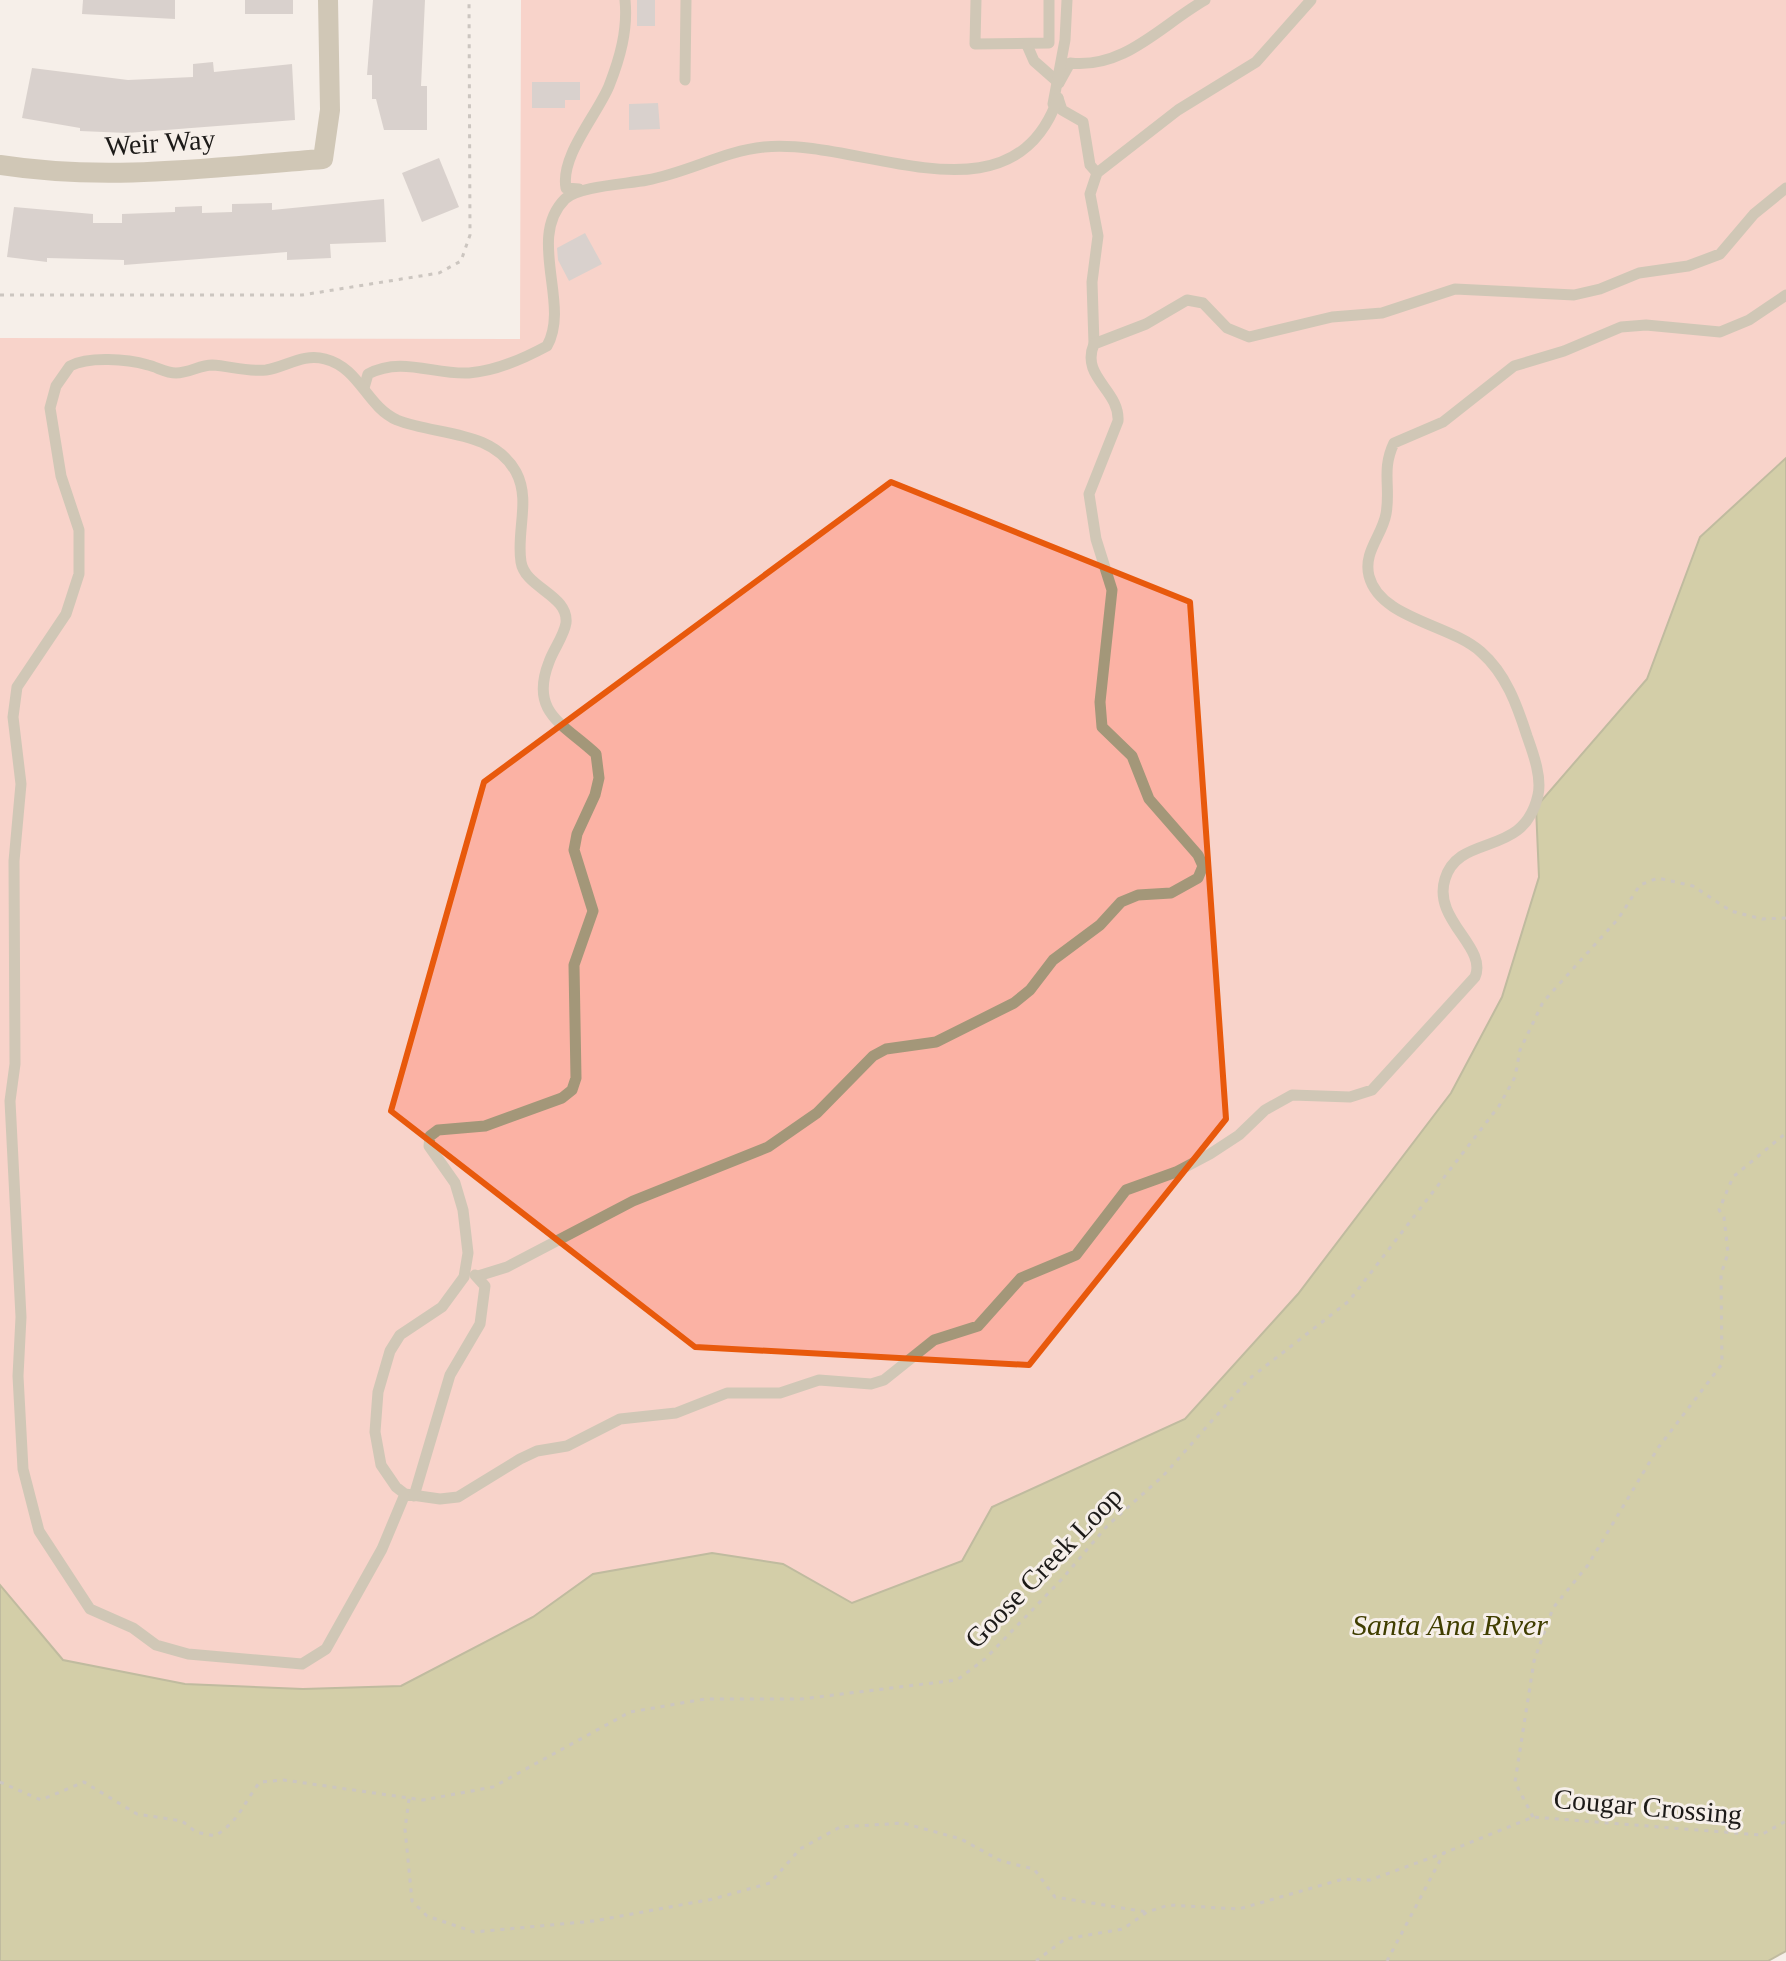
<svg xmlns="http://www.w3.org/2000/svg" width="1786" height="1961" font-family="Georgia,serif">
<rect width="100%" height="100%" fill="#f6efe9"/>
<!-- green -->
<path fill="#fbb2a4" d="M521,0H1786V458L1700,537L1647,679L1537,807L1539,877L1502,997L1451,1093L1298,1294L1185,1419L992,1507L962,1561L852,1603L783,1564L713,1553L593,1574L533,1617L401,1686L303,1689L185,1684L63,1660L0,1585V338L520,339Z"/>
<!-- water -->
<path fill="#a8a65a" stroke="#7e7c46" stroke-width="2" d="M1786,458V1951L1768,1961H0V1585L63,1660L185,1684L303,1689L401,1686L533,1617L593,1574L712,1553L783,1564L852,1603L962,1561L992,1507L1185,1419L1298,1294L1451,1093L1502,997L1539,877L1536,807L1647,679L1700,537Z"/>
<!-- building -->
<g fill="#b7aeaa">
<path d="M83,0H175V19L82,14Z"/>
<rect x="245" y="0" width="48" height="14"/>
<path d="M373,0H425L421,86H427V130H384L376,99H372V75H367Z"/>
<rect x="637" y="0" width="18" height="26"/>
<path d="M213,62L214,72L292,64L295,120L127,133L80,131V128L22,118L32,68L128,80L193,77V64Z"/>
<path d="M532,82H580V100H565V108H532Z"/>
<path d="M658,103L660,129L629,130V104Z"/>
<path d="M439,158L459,207L422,222L402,173Z"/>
<path d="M384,199L386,242L330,244L331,258L287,260V252L124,265V260L47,258V262L7,257L14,207L93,214V223H122V214L175,212V207L202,206V213L232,212V204L272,203V210Z"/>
<path d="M585,233L602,264L569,281L558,260L557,248Z"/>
</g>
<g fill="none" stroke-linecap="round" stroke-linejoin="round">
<!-- path -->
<g stroke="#99948f" stroke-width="3" stroke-dasharray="4 6" stroke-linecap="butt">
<path d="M0,295H302L439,273L461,261L470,235L469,0"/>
<path d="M0,1782L41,1800L84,1782L137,1814L182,1821L196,1832L215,1836C241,1819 242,1805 260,1782L284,1780L423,1800L493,1787L630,1712L705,1699H801L957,1680L985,1659L1062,1579L1107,1526L1163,1476L1249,1379L1349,1301L1499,1106L1515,1077L1520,1050L1543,1002L1618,919L1640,885L1658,878L1693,886L1731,911L1762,919L1786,918"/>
<path d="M409,1799L405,1829L412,1901L427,1916L474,1932L594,1921L713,1899L770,1883L800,1849L840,1827L903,1823L961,1839L1001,1861L1034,1869L1055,1897L1147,1912"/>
<path d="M1533,1817L1515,1782L1534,1661L1553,1608L1588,1565L1658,1448L1722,1364L1721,1274L1728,1253L1724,1217L1719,1210L1733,1177L1786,1133"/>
<path d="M1036,1961L1065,1939L1123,1929L1147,1912L1169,1905L1239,1909L1343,1879L1370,1880L1444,1853"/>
<path d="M1387,1961L1444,1853L1533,1817L1761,1835L1786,1821"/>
</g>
<!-- lane -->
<g stroke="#a39779" stroke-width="11">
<path d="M976,0L975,44L1049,43V0"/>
<path d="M1027,45L1034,61L1059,83"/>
<path d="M685,80L686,0"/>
<path d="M1060,81L1070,63C1125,69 1161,25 1205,0"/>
<path d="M1058,98L1062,110L1083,122L1090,165L1097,173"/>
<path d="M1053,104L1065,40L1067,0"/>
<path d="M579,189L566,188C560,156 597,115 609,86C620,58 628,30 625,0"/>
<path d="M1094,344L1092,282L1098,236L1090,194L1097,173L1178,110L1256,62L1311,0"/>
<path d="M364,388L368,374C402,356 434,375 469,373C496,371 523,359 547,346C571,304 526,238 565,199C578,186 628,184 647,180C687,173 724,151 764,147C860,137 1012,230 1058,98"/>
<path d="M478,1276L507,1267L633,1201L768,1147L817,1113L873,1056L886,1049L936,1042L1014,1003L1030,990L1053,960L1100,925L1121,902L1138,895L1171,893L1198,878L1203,866L1198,855L1149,799L1132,756L1102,727L1100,702L1112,590L1096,539L1089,494L1118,421C1120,390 1080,377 1094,344L1146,324L1187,300L1203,303L1227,328L1249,337L1332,317L1382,313L1455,289L1574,295L1600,289L1639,273L1688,266L1720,254L1754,214L1786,188"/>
<path d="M405,1494L382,1549L326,1649L302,1664L188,1654L156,1645L133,1628L90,1609L39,1531L23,1469L18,1376L21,1317L10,1101L15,1064L14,861L21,784L13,717L17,687L66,614L79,574V530L61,476L50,408L56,386L70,366C89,356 127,359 148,365C157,367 166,373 176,373C189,373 200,365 212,365C230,366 247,372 266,370C286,367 303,353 325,359C360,368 366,406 397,420C437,436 492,429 516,472C531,500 516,532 521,562C525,588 569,595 566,623C564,636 553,650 549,662C529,713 564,724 596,754L599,778L595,795L577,834L574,850L593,911L574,965L576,1078L572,1090L562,1098L485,1126L438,1130L430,1136L429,1146L455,1183L463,1210L468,1253L464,1277L442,1307L400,1335L390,1351L378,1392L375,1432L381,1465L396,1487L405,1494L440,1499L458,1497L520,1459L537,1451L567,1446L620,1419L676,1413L727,1393H780L819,1380L871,1384L884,1380L934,1340L978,1326L1021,1278L1076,1255L1126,1190L1176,1172L1210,1154L1239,1135L1265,1110L1292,1095L1350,1097L1372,1090L1475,977C1488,947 1432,920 1445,879C1459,832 1524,859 1538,795C1542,777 1533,753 1527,736C1517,705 1506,674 1481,652C1450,624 1380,619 1369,576C1363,552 1382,536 1386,514C1391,487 1381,470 1394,443L1443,422L1514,366L1564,351L1621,327L1646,325L1720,332L1749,320L1786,295"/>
<path d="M414,1496L450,1375L480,1324L485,1286L475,1275"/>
</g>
<!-- street -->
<path stroke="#a39779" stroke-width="20" d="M0,165C108,182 215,167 323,159L330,110L328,0"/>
</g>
<!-- marked area -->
<path d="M0 0H1786V1961H0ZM891,482L1190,602L1226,1119L1029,1365L695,1347L391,1111L484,782Z" fill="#f6efe9" fill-opacity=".55" fill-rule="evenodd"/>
<path fill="none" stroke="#e8590c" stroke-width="6" stroke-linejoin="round" d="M891,482L1190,602L1226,1119L1029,1365L695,1347L391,1111L484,782Z"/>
<g text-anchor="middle" stroke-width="6" stroke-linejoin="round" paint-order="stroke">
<!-- street labels -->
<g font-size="28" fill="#1c1a18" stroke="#f6efe9">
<text transform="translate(160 142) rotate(-4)" y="10">Weir Way</text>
<text transform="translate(1043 1567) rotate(-46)" y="10">Goose Creek Loop</text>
<text transform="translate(1648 1806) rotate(5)" y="10">Cougar Crossing</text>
</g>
<!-- water labels -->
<g font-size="30" font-style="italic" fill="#403e00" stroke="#f6efe9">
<text x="1450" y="1635">Santa Ana River</text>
</g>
</g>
</svg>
